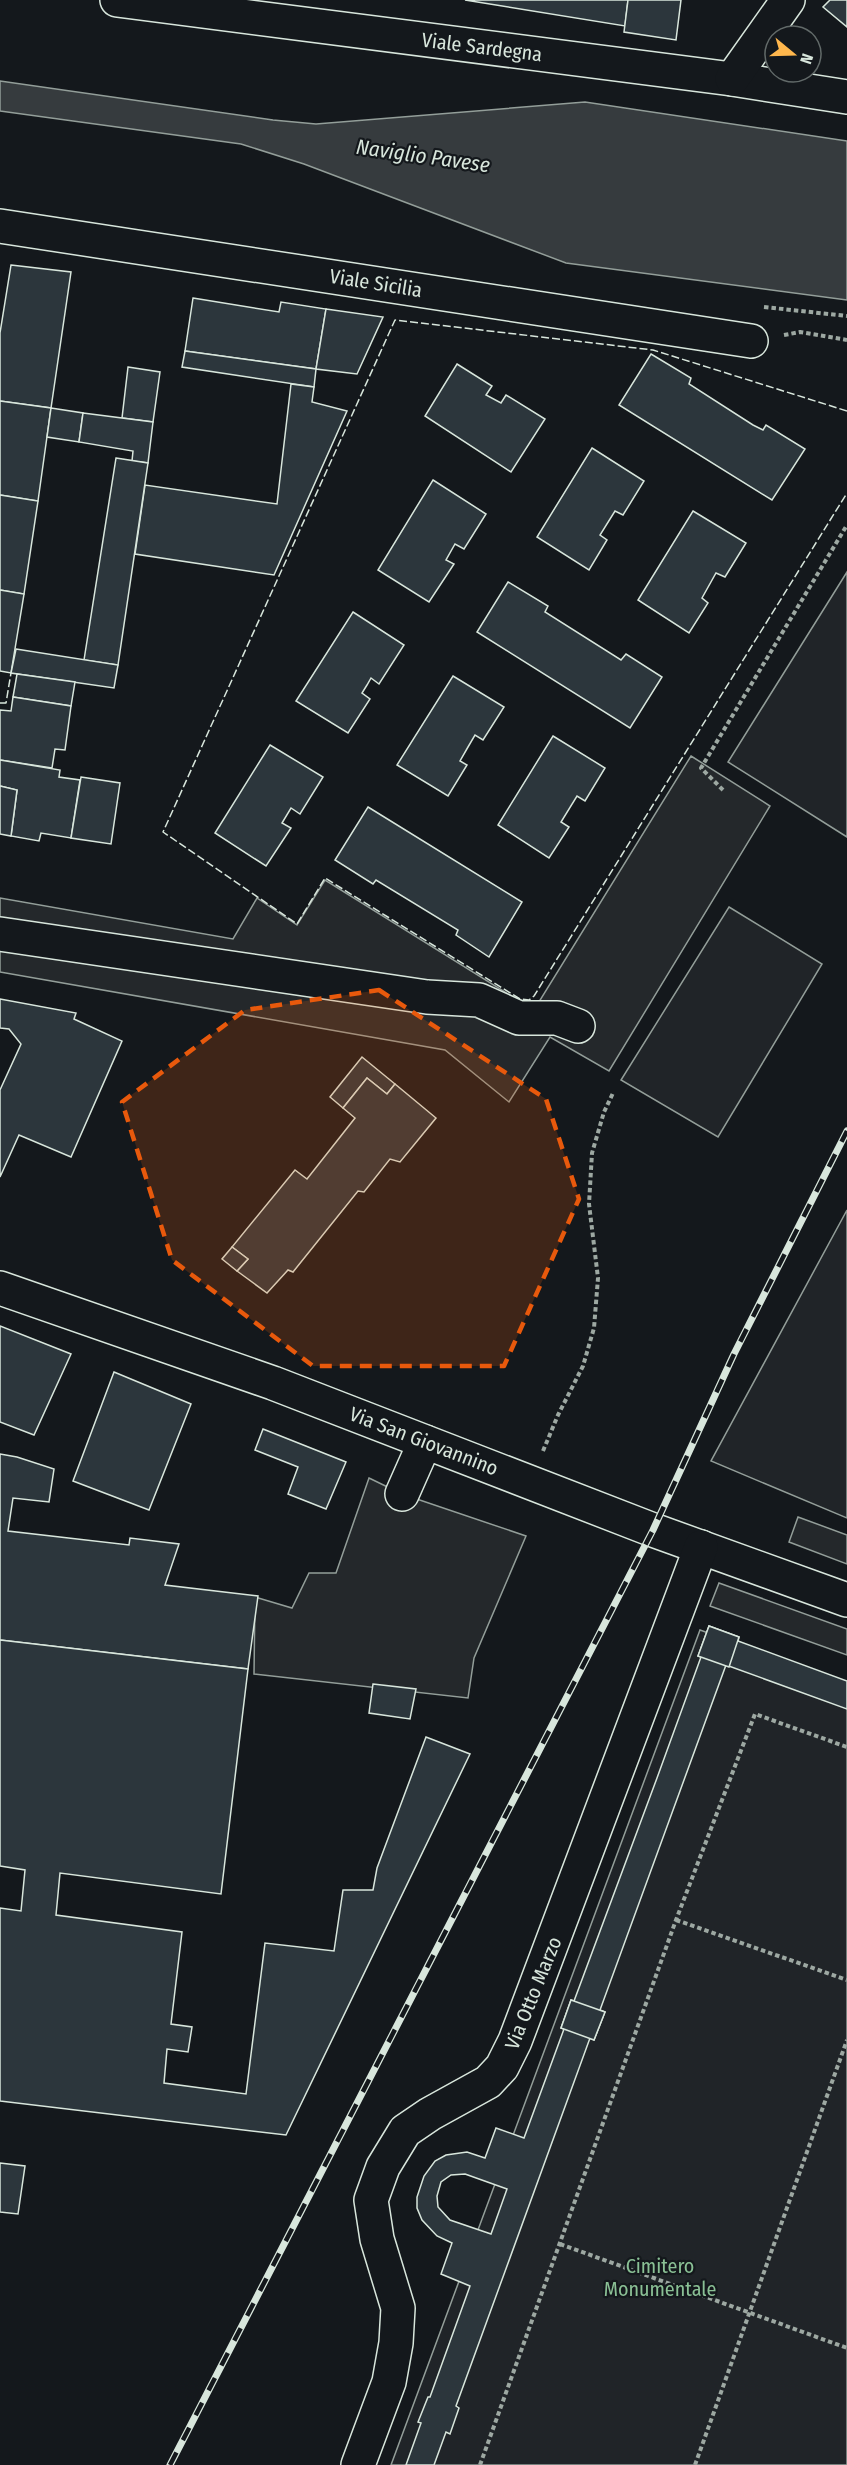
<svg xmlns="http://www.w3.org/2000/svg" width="847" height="2465" font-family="'Fira Sans Condensed',sans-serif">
<rect width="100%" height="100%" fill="#14181c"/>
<!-- green -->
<g fill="#202428" stroke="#939e99" stroke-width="1.5">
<path d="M847,572V837L728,762Z"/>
<path d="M729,907L822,964L718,1137L621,1080Z"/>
<path d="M847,1210V1518L711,1461Z"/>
<path d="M700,1630L847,1683V2465H391Z"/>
</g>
<!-- parking -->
<g fill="#24282b" stroke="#939e99" stroke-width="1.5">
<path d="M691,756L770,806L609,1071L550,1037L509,1102L445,1050L0,972V898L233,939L257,898L297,925L325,880L534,1010Z"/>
<path d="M369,1478L402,1494L526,1536L474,1658L468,1698L254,1674L255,1597L292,1608L309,1573H336Z"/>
<path d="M798,1517L847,1535V1564L789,1542Z"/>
<path d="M719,1583L847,1629V1655L710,1606Z"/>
</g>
<!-- water -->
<path fill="#363b3e" stroke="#939e99" stroke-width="1.5" d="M0,81L273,120L316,124L585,102L847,141V300L566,263L304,164L241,144L0,111Z"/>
<!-- building -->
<g fill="#2c363c" stroke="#d8e6dc" stroke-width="1.5" fill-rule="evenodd">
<path d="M465,0H628L625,26Z"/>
<path d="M628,0H681L676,40L624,32Z"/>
<path d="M830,0H847V27L823,7Z"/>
<path d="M11,265L71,272L51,408L0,401V333Z"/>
<path d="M193,298L279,312L281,302L326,309L316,369L185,351Z"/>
<path d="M326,309L383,317L357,374L316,369Z"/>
<path d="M185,351L316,369L314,387L182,367Z"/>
<path d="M651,354L691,378L689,384L753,425L763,430L766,425L805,449L772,500L619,405Z"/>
<path d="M457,364L492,386L486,395L501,403L506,395L545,419L511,472L425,416Z"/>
<path d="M128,367L160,372L153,422L122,418Z"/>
<path d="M291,384L314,387L312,402L347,411L274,575L135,554L145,485L277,504Z"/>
<path d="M0,401L51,408L38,501L0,495Z"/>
<path d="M51,408L83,413L79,442L47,437Z"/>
<path d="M83,413L153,422L148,463L132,461L133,451L79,442Z"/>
<path d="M592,448L644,481L623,515L615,511L600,535L607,540L589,570L537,537Z"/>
<path d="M116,458L148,463L118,665L84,660Z"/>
<path d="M433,480L486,514L464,549L455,544L446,560L454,564L429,602L378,570Z"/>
<path d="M0,495L38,501L24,594L0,590Z"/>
<path d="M693,511L746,543L725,577L716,573L702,598L708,603L689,633L638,600Z"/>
<path d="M508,582L548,606L545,612L621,660L626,654L662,677L630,728L477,632Z"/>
<path d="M0,590L24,594L11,673L0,671Z"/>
<path d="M353,612L404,645L379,684L371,678L367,685L362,693L370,699L348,733L296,701Z"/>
<path d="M16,649L118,665L114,688L11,673Z"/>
<path d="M17,674L75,682L71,706L13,697Z"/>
<path d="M453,676L504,707L483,740L475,735L468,747L460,761L467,765L448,796L397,765Z"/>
<path d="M13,697L71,706L65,750L55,749L52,768L0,760V710L11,711Z"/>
<path d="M553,736L605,768L585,801L577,796L561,822L569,827L549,858L498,825Z"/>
<path d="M270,745L323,777L300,814L291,808L282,823L291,828L266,866L215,833Z"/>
<path d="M0,760L60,770L59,777L80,780L71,838L41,833L39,841L11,836L17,790L0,786Z"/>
<path d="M81,777L120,783L111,844L71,838Z"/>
<path d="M0,786L17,790L11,836L0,834Z"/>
<path d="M368,807L522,902L489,957L456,935L458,930L376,880L373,884L335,860Z"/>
<path d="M0,999L76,1013L74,1019L122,1041L71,1157L19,1135L0,1177V1090L21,1044L9,1029L0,1028Z"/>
<path d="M362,1057L395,1084L387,1094L367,1078L343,1108L330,1097Z"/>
<path d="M367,1078L387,1094L395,1084L436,1118L400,1162L390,1159L364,1192L358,1191L293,1272L288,1270L267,1293L237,1271L248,1259L232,1247L295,1170L307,1179L355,1118L343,1108Z"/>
<path d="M232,1247L248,1259L237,1271L222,1259Z"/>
<path d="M0,1326L71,1354L34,1435L0,1422Z"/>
<path d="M114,1372L191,1404L149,1510L73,1481Z"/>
<path d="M263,1429L346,1462L326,1509L288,1494L298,1467L255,1450Z"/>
<path d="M0,1454L17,1457L54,1469L49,1502L13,1498L8,1531L129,1545L130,1538L179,1544L165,1585L258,1596L248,1669L0,1640Z"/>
<path d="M709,1626L739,1637L738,1641L847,1681V1709L726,1665L600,2010L605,2012L594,2040L590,2038L456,2406L459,2408L450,2434L446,2432L434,2465H406L421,2423L418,2422L428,2397H430L470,2286L441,2274L452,2243L437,2236L422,2220L417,2208V2197L424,2176L435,2161L446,2155L467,2152L485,2158L496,2128L524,2138L564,2029L561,2028L571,2000L574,2001L657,1778L701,1657L698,1656ZM465,2174L507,2189L491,2234L450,2220L438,2207L437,2196L441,2182L451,2175Z"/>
<path d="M709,1626L739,1637L729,1667L698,1656Z"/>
<path d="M0,1640L248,1669L221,1894L60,1873L56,1915L182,1932L171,2024L192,2027L188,2052L167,2049L164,2083L246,2094L265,1943L334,1951L343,1890H373L377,1868L426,1737L470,1754L286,2135L0,2101V1908L21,1911L25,1870L0,1866Z"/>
<path d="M373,1684L416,1689L410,1719L369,1713Z"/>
<path d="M571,2000L605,2012L594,2040L561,2028Z"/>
<path d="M0,2163L25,2166L18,2214L0,2212Z"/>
</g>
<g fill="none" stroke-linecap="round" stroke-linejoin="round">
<defs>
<g id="minor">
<path d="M117,0L732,79L847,97"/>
<path d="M732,79L788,0"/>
<path d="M0,226L751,341"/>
<path d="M0,934L427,997L479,1000L519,1018H557L578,1026"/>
<path d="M0,1288L273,1383L653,1530L847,1600"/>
<path d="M402,1494L425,1442"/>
<path d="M358,2465L389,2382L396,2343L398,2308L377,2239L371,2200L383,2167L405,2131L430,2114L488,2082L502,2067L515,2041L701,1547"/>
</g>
</defs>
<!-- minor casing -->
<use href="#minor" stroke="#d8e6dc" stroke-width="36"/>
<!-- path -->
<g stroke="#9da8a2" stroke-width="4" stroke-dasharray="4.5 3" stroke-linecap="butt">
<path d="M764,307L847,316"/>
<path d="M784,335L800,332L847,340"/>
<path d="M723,790L701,768L847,525"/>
<path d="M543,1451L558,1415L583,1366L594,1328L598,1278L589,1204L592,1153L604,1112L613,1093"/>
<path d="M676,1920L847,1980"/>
<path d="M560,2244L847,2348"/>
<path d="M480,2465L676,1920L755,1714L847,1747"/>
<path d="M695,2465L847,2040"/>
</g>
<!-- minor -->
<use href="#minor" stroke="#14181c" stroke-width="33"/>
<defs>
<path id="rail" d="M170,2465L653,1530L734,1354L847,1131"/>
</defs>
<!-- rail casing -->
<use href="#rail" stroke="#d8e6dc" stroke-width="7"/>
<!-- rail -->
<use href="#rail" stroke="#14181c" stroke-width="4.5" stroke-dasharray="14" stroke-linecap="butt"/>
<!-- fence -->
<g stroke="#d8e6dc" stroke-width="1.5" stroke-dasharray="8 3" stroke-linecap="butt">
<path d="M847,411L653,350L395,320L163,832L297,924L325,878L520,999L529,1000L534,996L847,493"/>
<path d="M0,703H6L11,673"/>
</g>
</g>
<!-- marked area -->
<path fill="#e8590c" fill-opacity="0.2" stroke="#e8590c" stroke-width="4.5" stroke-dasharray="12 8" stroke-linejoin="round" d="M379,990L546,1099L579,1199L504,1366H313L172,1260L122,1102L245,1010Z"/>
<g text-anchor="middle" stroke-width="4.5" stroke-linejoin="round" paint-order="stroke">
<!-- street labels -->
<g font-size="20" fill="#d8e6dc" stroke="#14181c">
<text transform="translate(482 47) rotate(7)" y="7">Viale Sardegna</text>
<text transform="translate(376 283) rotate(9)" y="7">Viale Sicilia</text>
<text transform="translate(424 1441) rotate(21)" y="7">Via San Giovannino</text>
<text transform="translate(533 1993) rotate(-68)" y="7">Via Otto Marzo</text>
</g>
<!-- park labels -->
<g font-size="20" fill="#8ac095" stroke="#14181c">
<text x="660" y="2273">Cimitero<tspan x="660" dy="23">Monumentale</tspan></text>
</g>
<!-- water labels -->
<g font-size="21" font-style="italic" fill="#d8e6dc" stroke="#14181c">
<text transform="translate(423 156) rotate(8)" y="7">Naviglio Pavese</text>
</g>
</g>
<!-- north arrow -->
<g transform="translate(793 54) rotate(109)"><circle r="28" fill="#14181c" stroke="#626a69" stroke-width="1.5"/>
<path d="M0-4.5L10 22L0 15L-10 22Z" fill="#ffb74d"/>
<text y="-9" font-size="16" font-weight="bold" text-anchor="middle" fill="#d8e6dc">N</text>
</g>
</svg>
